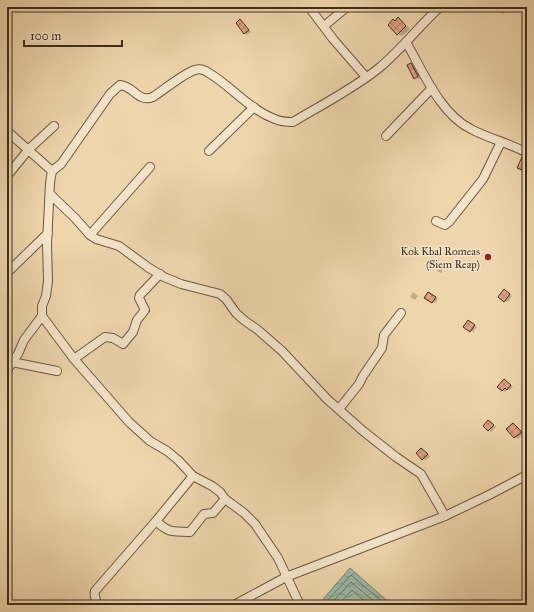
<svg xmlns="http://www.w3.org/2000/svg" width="534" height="612" font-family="'IM FELL Great Primer',serif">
<defs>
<pattern id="water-waves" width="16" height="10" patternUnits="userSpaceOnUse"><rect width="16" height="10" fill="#9bb9a5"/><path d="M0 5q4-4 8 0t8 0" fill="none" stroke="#809786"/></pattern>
<pattern id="building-cross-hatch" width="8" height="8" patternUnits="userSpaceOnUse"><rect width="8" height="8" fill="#e1a283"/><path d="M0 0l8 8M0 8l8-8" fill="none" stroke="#b8846b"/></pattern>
</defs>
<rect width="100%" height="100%" fill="#eed5ac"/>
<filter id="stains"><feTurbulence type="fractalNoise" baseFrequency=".005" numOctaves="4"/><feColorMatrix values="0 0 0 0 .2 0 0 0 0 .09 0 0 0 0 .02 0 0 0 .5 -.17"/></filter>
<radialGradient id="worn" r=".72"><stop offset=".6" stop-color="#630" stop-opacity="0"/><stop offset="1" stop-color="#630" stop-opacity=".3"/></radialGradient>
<!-- water -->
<path fill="url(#water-waves)" stroke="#76816f" d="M350,568L392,605H318Z"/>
<!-- shadow -->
<g fill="#0003">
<path d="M492,7H505L503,10L505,12L503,14Z"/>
<path d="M398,18L410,29L402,36L398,34L395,21Z"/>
<path d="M240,20L251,32L247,35L245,33Z"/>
<path d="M411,64L414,65L421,78L418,79L415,78Z"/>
<path d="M527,159V168L525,171L518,168Z"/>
<path d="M439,268L443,271L441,273L437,271Z"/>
<path d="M413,292L418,296L415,300L410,297Z"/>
<path d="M507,292L512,296L508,302L500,297Z"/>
<path d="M429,293L438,299L435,303L426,298Z"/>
<path d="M468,322L477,327L473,332L465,327Z"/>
<path d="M507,382L513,387L510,390L508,389L505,392L499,387Z"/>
<path d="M489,421L496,427L491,432L489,430Z"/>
<path d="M513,424L524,433L518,439L508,429Z"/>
<path d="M424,451L430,456L426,460L423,459Z"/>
</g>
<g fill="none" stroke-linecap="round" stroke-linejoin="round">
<!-- shore -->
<g stroke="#6d7362" stroke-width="1">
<path d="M323,605L351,575L386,605"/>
<path d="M330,605L351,582L378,605"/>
<path d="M338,605L352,590L369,605"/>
</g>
</g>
<!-- building -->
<g fill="url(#building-cross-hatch)" stroke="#3f2d1e">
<path d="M398,17L406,26L397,35L388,25L393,19L395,21Z"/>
<path d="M240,19L249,30L244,34L236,23Z"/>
<path d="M411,63L418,76L414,79L407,65Z"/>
<path d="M522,157L527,158V165L525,164L522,170L517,168Z"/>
<path d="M504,289L510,294L504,302L498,297Z"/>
<path d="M428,292L436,297L432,303L424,298Z"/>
<path d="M468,320L475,325L470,332L463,327Z"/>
<path d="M504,379L511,385L507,390L505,388L502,391L497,387Z"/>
<path d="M488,420L494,425L488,431L483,426Z"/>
<path d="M513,423L522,432L514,438L506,429Z"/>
<path d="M421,448L428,454L422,460L416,453Z"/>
</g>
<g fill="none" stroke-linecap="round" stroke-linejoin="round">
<defs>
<g id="minor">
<path d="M309,7L333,39L366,77"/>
<path d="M324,26L347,7"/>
<path d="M406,42C423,71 440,114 471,129C489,139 510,143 527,153"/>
<path d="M7,131L52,171"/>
<path d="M386,136L432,88"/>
<path d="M209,151L254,107"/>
<path d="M7,176L29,149L54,126"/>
<path d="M50,194L75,218L90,235L96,239L119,246L149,268L164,277L181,284L220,294L226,299L236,313L245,321L258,330L282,351L327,399L363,431L396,457L421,474L445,516"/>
<path d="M436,221L445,225L449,222L483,179L501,142"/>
<path d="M90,235L150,167"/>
<path d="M7,273L48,233"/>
<path d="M74,359L105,337L113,338L123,344L133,332L137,320L145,310L139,298L140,295L160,274"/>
<path d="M7,361L57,371"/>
<path d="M7,370L18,354L24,340L42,316"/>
<path d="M339,409L359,384L363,376L382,348L384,335L401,313"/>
<path d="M156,521L193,476"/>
<path d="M96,605C98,600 93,597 95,591L156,521C170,534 173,531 190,532L204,514L213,513L225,499"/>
<path d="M234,605L286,577L445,516L491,494L527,475"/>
<path d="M300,605L278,558L255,524L244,513L225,499L220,492L212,486L193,476L178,460L167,451L150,441L129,422L74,359L42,316V306L46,296L48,281L47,244L50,183L52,171L61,164L110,94L120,85C134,86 138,103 153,97C162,91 186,72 195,70C200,68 205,70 209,73C232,87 250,110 275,119C281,122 287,122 293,122C323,104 353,89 379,68C401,50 419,26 440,7"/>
</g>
</defs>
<!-- minor casing -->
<use href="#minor" stroke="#6b5742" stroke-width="10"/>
<!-- minor -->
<use href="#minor" stroke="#f4e4c9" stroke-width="8"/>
</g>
<!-- markers -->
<circle fill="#8f2418" stroke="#f4e4c9" stroke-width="1.5" cx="488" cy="257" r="4"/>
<g text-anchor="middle" stroke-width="3" stroke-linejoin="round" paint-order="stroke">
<!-- poi labels -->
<g font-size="11" fill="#3f2d1e" stroke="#f4e4c9" text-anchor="end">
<text x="480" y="255">Kok Kbal Romeas<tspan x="480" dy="13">(Siem Reap)</tspan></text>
</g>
</g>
<!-- margin -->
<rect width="534" height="612" fill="none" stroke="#eed5ac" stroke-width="24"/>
<rect x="8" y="8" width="518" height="596" fill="none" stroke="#3f2d1e" stroke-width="2"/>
<rect x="12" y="12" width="510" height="588" fill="none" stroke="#3f2d1e"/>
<!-- scale -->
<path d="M24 40v6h98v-6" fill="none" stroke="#3f2d1e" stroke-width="2"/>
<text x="30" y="40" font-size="12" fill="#3f2d1e" stroke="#f4e4c9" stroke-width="3" paint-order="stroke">100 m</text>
<rect width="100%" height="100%" filter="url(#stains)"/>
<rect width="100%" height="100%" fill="url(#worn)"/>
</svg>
